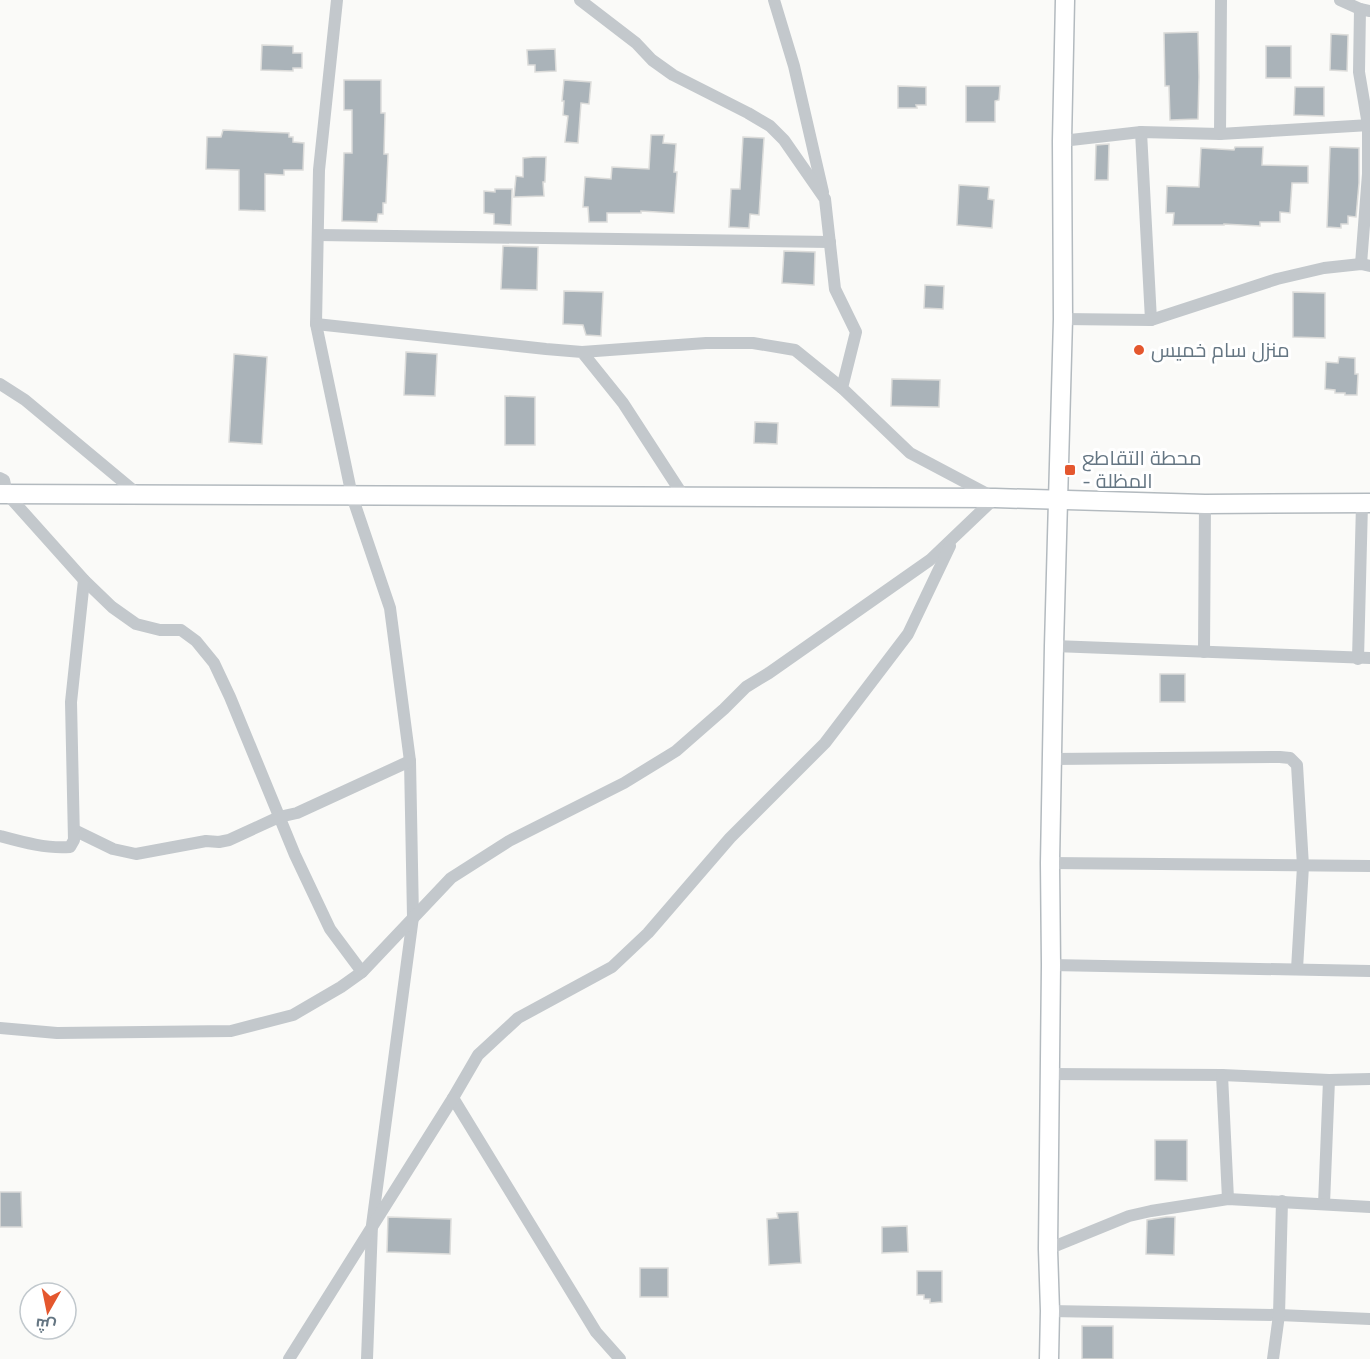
<svg xmlns="http://www.w3.org/2000/svg" width="1370" height="1359" font-family="'Space Grotesk',Cairo,sans-serif">
<rect width="100%" height="100%" fill="#fafaf8"/>
<!-- building -->
<g fill="#aab3b9" stroke="#dcdcda" stroke-width="1.5">
<path d="M1198,32L1199,77L1198,119L1170,120L1169,86H1165L1164,33Z"/>
<path d="M1331,34L1348,35L1347,71L1330,70Z"/>
<path d="M262,45L293,46V53H302V68H293V71L261,70Z"/>
<rect x="1266" y="46" width="25" height="32"/>
<path d="M555,49L556,71L535,72V65H528L527,50Z"/>
<path d="M344,80H381V113H385L384,154H388L386,203H383V214H378L377,222L342,221L344,153H352V110H344Z"/>
<path d="M564,80L591,82L589,104L581,103L578,143L565,142L568,116L563,115L564,101H562Z"/>
<path d="M898,86L926,87V105H916L917,108H898Z"/>
<path d="M966,86H1000L999,100L995,101V122H966Z"/>
<path d="M1295,87H1324V116L1294,115Z"/>
<path d="M223,130L289,133V137H293V142L304,143L303,170H284V175L265,174V211L239,210V170L206,169L207,137H221Z"/>
<path d="M651,135H664L663,143L676,144L674,172H677L674,213L641,211V213H607V222H589L588,207H583L585,177L611,179L612,167L649,169Z"/>
<path d="M743,137L764,138L759,215L750,214L749,228L729,227L731,189H740Z"/>
<path d="M1109,144L1108,180H1095L1096,145Z"/>
<path d="M1235,147H1263L1262,165L1308,166V183H1292L1290,213L1280,212V222H1260V226L1224,224V225H1173L1174,213H1166L1167,186L1199,187L1201,148L1234,150Z"/>
<path d="M1330,147L1359,148V183L1356,217L1348,216V224H1341V228L1327,227Z"/>
<path d="M533,157H546L545,182H543L544,196L514,197L516,176L523,177V158Z"/>
<path d="M959,185L989,187L988,199L994,200L992,228L957,225Z"/>
<path d="M495,189H512L511,225L494,224V214L484,213V191L495,192Z"/>
<path d="M503,246L538,247L537,290L501,289Z"/>
<path d="M784,251L815,252L814,285L782,283Z"/>
<path d="M925,285L944,286L943,309L924,308Z"/>
<path d="M564,291L603,292L601,336L586,335L583,325L563,324Z"/>
<path d="M1293,292L1325,293V338L1293,337Z"/>
<path d="M406,352L437,354L435,396L404,395Z"/>
<path d="M234,354L267,357L262,444L229,442Z"/>
<path d="M1339,357L1355,358V374H1358L1357,395H1345V393H1335V390L1325,389L1326,362L1338,363Z"/>
<path d="M892,379L940,380L939,407L891,406Z"/>
<path d="M505,396L535,397V445H505Z"/>
<path d="M755,422L778,423L777,444L754,443Z"/>
<rect x="1160" y="674" width="25" height="28"/>
<path d="M1155,1140H1187V1181L1155,1180Z"/>
<path d="M0,1192H21L22,1227H0Z"/>
<path d="M798,1212L801,1263L769,1265L767,1219L778,1218L777,1213Z"/>
<path d="M388,1217L451,1219L450,1254L387,1252Z"/>
<path d="M1166,1217H1175L1174,1255L1146,1254L1147,1220Z"/>
<path d="M907,1226L908,1252L882,1253V1227Z"/>
<rect x="640" y="1268" width="28" height="29"/>
<path d="M917,1271H942V1302L930,1303V1299H924V1295H917Z"/>
<rect x="1082" y="1326" width="31" height="33"/>
</g>
<g fill="none" stroke-linecap="round" stroke-linejoin="round">
<defs>
<g id="secondary">
<path d="M0,494L995,498L1205,504L1370,503"/>
<path d="M1049,1359L1050,1311L1048,1249L1051,965L1050,863L1054,646L1063,319L1062,141L1065,0"/>
</g>
</defs>
<!-- secondary casing -->
<use href="#secondary" stroke="#b3babf" stroke-width="21"/>
<!-- street -->
<g stroke="#c3c8cc" stroke-width="12">
<path d="M337,0L319,170L316,324L352,496L390,608L410,761L413,917L372,1225L367,1359"/>
<path d="M774,0L794,66L823,192"/>
<path d="M1340,0L1360,9L1370,11"/>
<path d="M1360,9L1359,72L1368,125V174L1361,264"/>
<path d="M1141,132L1151,320"/>
<path d="M1220,134L1221,0"/>
<path d="M1062,141L1141,132L1220,134L1370,125"/>
<path d="M318,235L830,242"/>
<path d="M1063,319L1151,320L1277,279L1324,268L1361,264L1370,266"/>
<path d="M316,324L546,349L582,352L623,403L684,497"/>
<path d="M582,352L706,343H753L795,350L842,388"/>
<path d="M0,384L25,400L139,495"/>
<path d="M0,478L4,480L7,494L84,580L112,607L136,624L160,630H181L196,641L214,663L230,697L295,855L330,929L362,972"/>
<path d="M1054,646L1370,658"/>
<path d="M1204,652L1205,504"/>
<path d="M1358,659L1362,504"/>
<path d="M1053,759L1280,757L1290,758L1297,765L1303,866L1297,969"/>
<path d="M74,830L113,849L136,854L206,841L219,842L229,840L279,817L297,813L410,761"/>
<path d="M0,836C22,842 47,849 70,847L74,840L71,702L84,580"/>
<path d="M1050,863L1370,866"/>
<path d="M1051,965L1370,971"/>
<path d="M0,1028L57,1033L231,1031L293,1015L341,987L362,972L451,878L509,841L624,783L676,751L724,709L746,687L769,673L930,560L995,498L910,453L842,388L856,332L835,289L825,199L784,140L770,126L748,113L673,75L652,60L636,43L580,0"/>
<path d="M1050,1074L1222,1075L1329,1080L1370,1079"/>
<path d="M1222,1075L1228,1199"/>
<path d="M453,1098L596,1332L620,1359"/>
<path d="M1324,1204L1329,1080"/>
<path d="M1048,1249L1129,1216L1151,1211L1228,1199L1370,1207"/>
<path d="M1050,1311L1279,1315L1370,1319"/>
<path d="M289,1359L453,1098L478,1055L518,1018L612,967L648,933L730,838L825,743L908,634L950,546"/>
<path d="M1273,1359L1279,1315L1282,1201"/>
</g>
<!-- secondary -->
<use href="#secondary" stroke="#fff" stroke-width="18"/>
</g>
<!-- markers -->
<g fill="#e4572e" stroke="#fff" stroke-width="2">
<circle cx="1139" cy="350" r="6"/>
<rect x="1064" y="464" width="12" height="12" rx="3"/>
</g>
<g text-anchor="middle" stroke-width="6" stroke-linejoin="round" paint-order="stroke">
<!-- poi labels -->
<g font-size="20" fill="#657683" stroke="#fff" text-anchor="start">
<text x="1151" y="357">منزل سام خميس</text>
<text x="1082" y="465">محطة التقاطع<tspan x="1082" dy="23">- المظلة</tspan></text>
</g>
</g>
<!-- north arrow -->
<g transform="translate(48 1311) rotate(189)"><circle r="28" fill="#ffffff" stroke="#c1c8cd" stroke-width="1.5"/>
<path d="M0-4.5L10 22L0 15L-10 22Z" fill="#e4572e"/>
<text y="-9" font-size="16" font-weight="bold" text-anchor="middle" fill="#657683">ش</text>
</g>
</svg>
